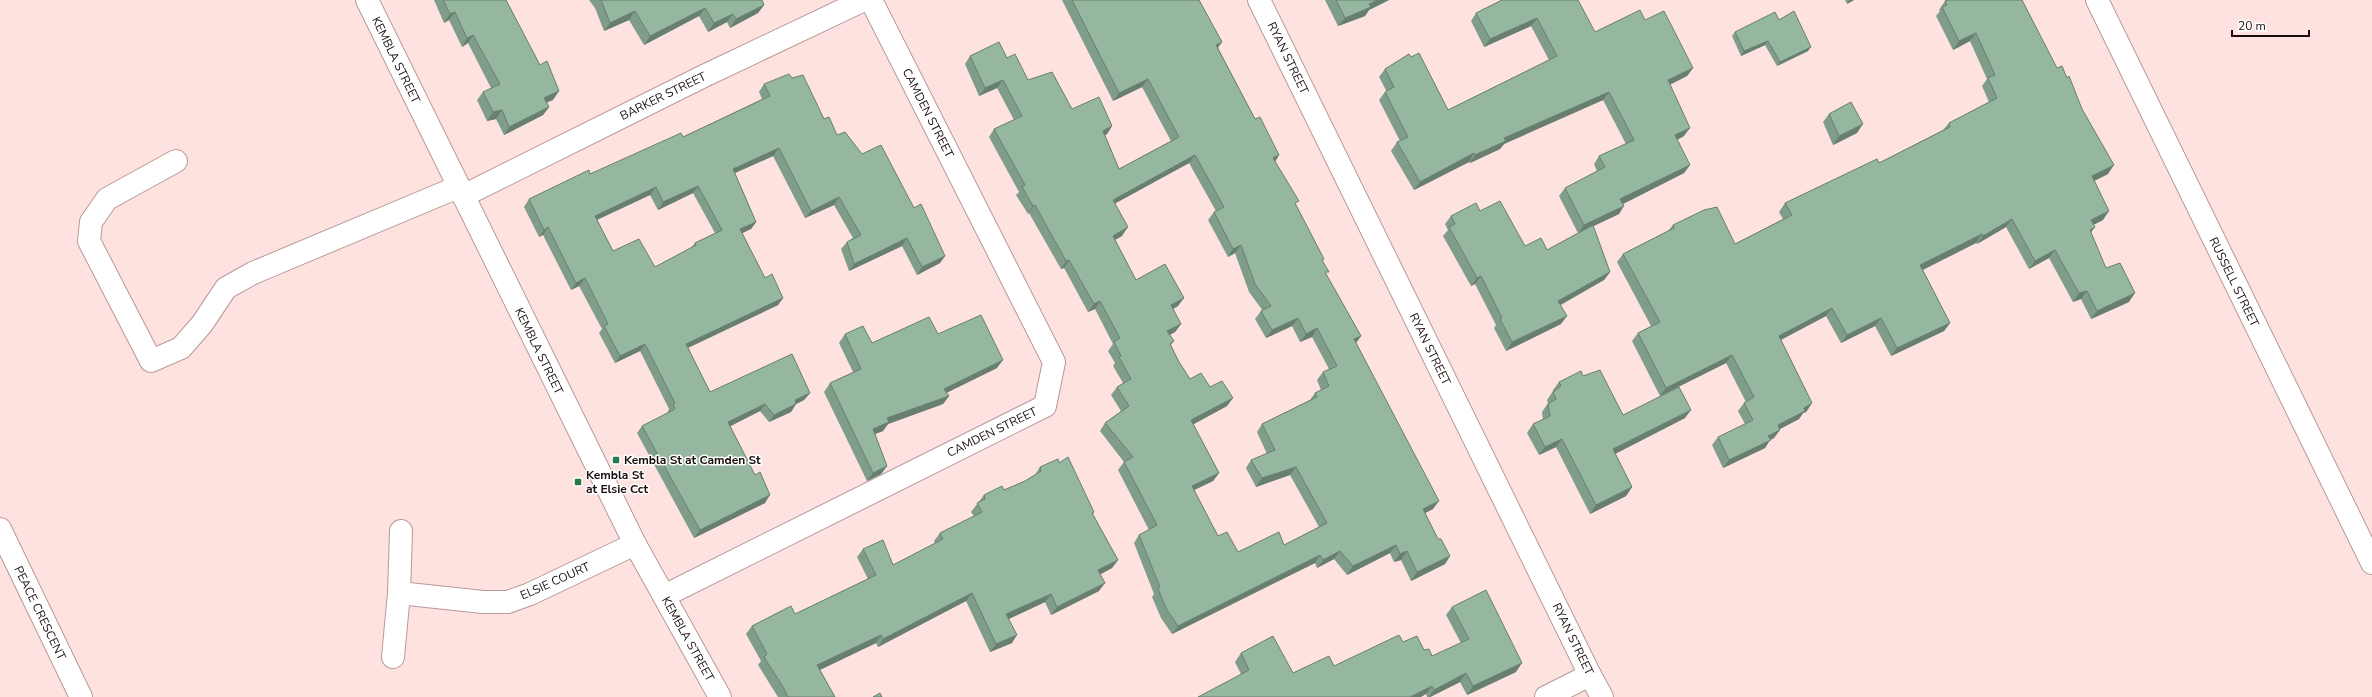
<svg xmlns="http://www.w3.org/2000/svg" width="2372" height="697" font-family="'Nunito Sans',sans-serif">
<rect width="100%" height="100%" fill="#fde2e0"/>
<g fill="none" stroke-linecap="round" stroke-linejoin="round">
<defs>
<g id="minor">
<path d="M1259,0L1590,675"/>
<path d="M2097,0L2372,563"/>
<path d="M176,161L107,199L91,222L89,241L151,361L181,348L202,324L226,288L253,273L458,187"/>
<path d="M463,196L706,75L864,0"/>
<path d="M0,529L81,697"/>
<path d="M399,593L483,602H508L530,594L635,544"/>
<path d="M664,596L1045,406L1054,362L871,0"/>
<path d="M393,657L399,593L401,531"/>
</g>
<g id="major">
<path d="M367,0L635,544L720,697"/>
<path d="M1546,697L1590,675L1602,697"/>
</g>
</defs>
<!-- minor casing -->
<use href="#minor" stroke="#b99998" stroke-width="24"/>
<!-- major casing -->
<use href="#major" stroke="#b99998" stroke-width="24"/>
<!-- minor -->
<use href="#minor" stroke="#fff" stroke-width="22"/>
<!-- major -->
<use href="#major" stroke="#fff" stroke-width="22"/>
</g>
<!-- wall -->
<g fill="#809d89" fill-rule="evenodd">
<path d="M434,0H506L553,100L547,102L549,107L543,115L504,135L496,119L487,121L477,100L483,92L491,88L468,43L462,47L449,20L444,23Z"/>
<path d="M589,0H762L764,5L758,13L730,28L727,22L708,32L699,16L644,45L629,20L604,31L595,8Z"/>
<path d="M1062,0H1199L1222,42L1218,48L1255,119L1279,155L1275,162L1322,262L1326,275L1361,336L1356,343L1433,509L1425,513L1438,539L1450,556L1445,564L1411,581L1401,560L1394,562L1390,553L1347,575L1334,559L1317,568L1315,563L1172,634L1161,618L1152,597L1154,594L1134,543L1139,535L1149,530L1118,470L1124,462L1100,431L1105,423L1121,411L1111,395L1117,387L1123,383L1113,366L1115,363L1108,351L1113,344L1095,309L1088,312L1064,268L1061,269L1029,213L1028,214L1016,195L1019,192L989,137L994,129L1014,120L997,88L979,96L965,64L970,56L1007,58L1028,80L1072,109L1112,126L1107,134L1105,135L1119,169L1171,141L1142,87L1113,101ZM1189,163L1216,211L1214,212L1208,220L1228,257L1235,253L1249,292L1263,311H1261L1255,319L1266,338L1292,326L1300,342L1312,337L1329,369L1323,372L1317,380L1321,390L1315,393L1310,400L1262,424L1257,432L1267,454L1251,460L1246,468L1256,487L1290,475L1319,527L1284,545L1238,552L1218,536L1194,490L1213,481L1219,473L1193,424L1227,406L1210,387L1190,379L1179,362L1171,345L1174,341L1170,335L1175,332L1181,324L1173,309L1178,306L1136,280L1115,240L1122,236L1115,203Z"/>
<path d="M1325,0H1389L1369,10L1365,16L1338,26Z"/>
<path d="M1502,0L1595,32L1645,20L1693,68L1687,76L1670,85L1684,136L1677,140L1690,165L1684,173L1623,204L1619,214L1593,226L1610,272L1604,280L1561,305V324L1506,351L1494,328L1496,325L1475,284L1471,286L1443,236L1448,230L1445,224L1451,216L1480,211L1525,246L1547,250L1578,233L1559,196L1565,188L1597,171L1594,164L1599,156L1626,144L1603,100L1504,144L1500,149L1470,163L1469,162L1414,190L1391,151L1397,142L1400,141L1379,100L1385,92H1387L1379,77L1385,69L1411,57L1448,110L1549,60L1531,26L1484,47L1471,21L1476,13Z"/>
<path d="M1845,0H1854L1847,4Z"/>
<path d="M1947,0L2108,174L2094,181L2103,220L2093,225L2091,233L2106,268L2129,302L2091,319L2081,299L2073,302L2049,258L2029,269L2006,227L1977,244L1976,243L1923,270L1950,323L1944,331L1891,356L1875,326L1841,343L1826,316L1781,340L1812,403L1806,412L1803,413L1799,419L1780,429L1774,438L1770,440L1765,448L1723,468L1712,445L1718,437L1745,424L1738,411L1744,403L1746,402L1726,363L1660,396L1632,341L1638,333L1651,326L1617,262L1623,254L1668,231L1673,225L1735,244L1783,219L1779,212L1785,203L1879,163L1943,130L1949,123L1989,102L1982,86L1987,79L1970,41L1953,50L1936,16L1940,11L1939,10L1945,1Z"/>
<path d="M1779,20L1808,51L1777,66L1765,45L1741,56L1732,36L1735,32Z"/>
<path d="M764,84L824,119L837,135L862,154L914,208L945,256L940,263L917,275L902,246L849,271L841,249L847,242L853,238L834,205L805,218L773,156L735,173L756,222L751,229L742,233L765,278L783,298L778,305L688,348L710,392L810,393L804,400L796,404L791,412L769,422L760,411L730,426L765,503L694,538L637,433L642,426L668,413V411L669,409L640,351L615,363L599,333L602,329L579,286L571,290L543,235L539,237L524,207L529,199L590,174L683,137L762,99L759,92ZM693,193L715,233L695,243L691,248L655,267L613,251L597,220L650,195L658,210Z"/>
<path d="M1829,114L1857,133L1833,145L1823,122Z"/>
<path d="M845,334L872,343L938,334L997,368L946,393L949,396L943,404L888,424L883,431L875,434L887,466L881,474L867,481L824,392L830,383L853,372L839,343Z"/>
<path d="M1583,376L1623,415L1685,418L1615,454L1632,487L1626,496L1590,514L1556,447L1539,455L1527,433L1533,424L1543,420L1542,412L1548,403L1547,400L1553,391V390L1559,382Z"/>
<path d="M1059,463L1094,512L1093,514L1118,560L1112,568L1100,574L1099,591L1051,615L1045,602L1009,619L1012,643L990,652L966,601L878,647L876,643L820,670L835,697H778L758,665L761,661L746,634L752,626L795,614L868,579L857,557L863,549L893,565L935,543L934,541L940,533L974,516L971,512L984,495L1004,490L1025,481L1035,475L1040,467Z"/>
<path d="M1452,607L1516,672L1467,695L1460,682L1430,697H1427L1426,694L1241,674L1235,662L1241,653L1293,673L1334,666L1403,642L1424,650L1432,656L1461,643L1446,615Z"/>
</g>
<!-- shaded-wall -->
<g fill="#687f6f">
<path d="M1378,0H1389L1369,10L1365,16L1338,26L1345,18Z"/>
<path d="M1849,0H1854L1847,4Z"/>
<path d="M764,5L758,13L730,28L736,19Z"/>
<path d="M705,8L699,16L644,45L650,36Z"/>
<path d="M635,11L629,20L604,31L610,23Z"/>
<path d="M455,12L449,20L444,23L450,14Z"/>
<path d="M733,14L727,22L708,32L714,23Z"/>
<path d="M1537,18L1531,26L1484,47L1490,39Z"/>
<path d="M1976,33L1970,41L1953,50L1959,41Z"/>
<path d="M473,35L468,43L462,47L467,38Z"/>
<path d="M1768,41L1765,45L1741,56L1744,51Z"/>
<path d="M1222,42L1216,50V45Z"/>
<path d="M1811,47L1808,51L1777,66L1780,62Z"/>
<path d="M1693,68L1687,76L1662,88L1668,80Z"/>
<path d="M1148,79L1142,87L1113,101L1119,93Z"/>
<path d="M1003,80L997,88L979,96L985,88Z"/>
<path d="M559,91L553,100L538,106L544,98Z"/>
<path d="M1609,92L1603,100L1504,144L1500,149L1470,163L1475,155L1504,138Z"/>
<path d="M549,107L543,115L504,135L509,127Z"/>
<path d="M502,110L496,119L487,121L493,112Z"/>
<path d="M1863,124L1857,133L1833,145L1839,136Z"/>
<path d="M1112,126L1107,134L1097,139L1103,131Z"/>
<path d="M1690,128L1684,136L1669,144L1675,135Z"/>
<path d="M779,148L773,156L728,176L733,169Z"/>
<path d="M1474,153L1469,162L1414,190L1420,182Z"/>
<path d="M1195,155L1189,163L1107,208L1113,200Z"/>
<path d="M1279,155L1274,163L1273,158Z"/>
<path d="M1690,165L1684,173L1615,208L1620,199Z"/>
<path d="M2114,165L2108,174L2086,185L2092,176Z"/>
<path d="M698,186L693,193L658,210L663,202Z"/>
<path d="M656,187L650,195L590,223L595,216Z"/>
<path d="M839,197L834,205L805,218L811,211Z"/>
<path d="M1035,205L1029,213L1028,214L1033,206Z"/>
<path d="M1624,206L1619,214L1579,233L1584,225Z"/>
<path d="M2109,211L2103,220L2085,229L2091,220Z"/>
<path d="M2012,219L2006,227L1977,244L1983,236Z"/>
<path d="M756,222L751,229L734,237L740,229Z"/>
<path d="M548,227L543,235L539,237L544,230Z"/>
<path d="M1128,227L1122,236L1107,244L1113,236Z"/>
<path d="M2095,227L2089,235L2090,230Z"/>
<path d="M1982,234L1976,243L1914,274L1920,265Z"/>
<path d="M907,238L902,246L849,271L854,264Z"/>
<path d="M1241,245L1235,253L1228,257L1233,249Z"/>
<path d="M2055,250L2049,258L2029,269L2035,261Z"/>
<path d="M945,256L940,263L917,275L922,267Z"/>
<path d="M1069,260L1064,268L1061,269L1066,261Z"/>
<path d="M1610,272L1604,280L1552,309L1558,301Z"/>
<path d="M1481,276L1475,284L1471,286L1477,278Z"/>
<path d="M585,278L579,286L571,290L576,283Z"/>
<path d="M2087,291L2081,299L2073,302L2079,293Z"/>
<path d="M2135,293L2129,302L2091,319L2097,311Z"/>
<path d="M783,298L778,305L681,351L686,344Z"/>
<path d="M1184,298L1178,306L1165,313L1171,305Z"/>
<path d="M1100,301L1095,309L1088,312L1094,304Z"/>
<path d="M1832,308L1826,316L1773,344L1779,336Z"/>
<path d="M1567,316L1561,324L1506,351L1512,342Z"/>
<path d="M1298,318L1292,326L1266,338L1272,330Z"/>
<path d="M1881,318L1875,326L1841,343L1847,335Z"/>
<path d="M1950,323L1944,331L1891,356L1897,348Z"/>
<path d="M1181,324L1175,332L1161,339L1167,331Z"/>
<path d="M1317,328L1312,337L1300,342L1306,334Z"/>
<path d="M1361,336L1355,344L1354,339Z"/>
<path d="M645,344L640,351L615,363L620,356Z"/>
<path d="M1732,355L1726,363L1660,396L1666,388Z"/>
<path d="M1003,360L997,368L938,397L944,389Z"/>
<path d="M810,393L804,400L796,404L791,412L769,422L774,415L795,400Z"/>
<path d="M949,396L943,404L888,424L883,431L867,437L873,429L887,418Z"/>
<path d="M1233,398L1227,406L1185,429L1191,420Z"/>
<path d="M1812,403L1806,412L1803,413L1799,419L1772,433L1778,425Z"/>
<path d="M765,404L760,411L723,430L728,422Z"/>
<path d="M1691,410L1685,418L1607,458L1613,449Z"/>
<path d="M1780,430L1774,438L1770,440L1765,448L1723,468L1729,460L1768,436Z"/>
<path d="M1562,439L1556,447L1539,455L1545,447Z"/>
<path d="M887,466L881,474L867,481L873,473Z"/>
<path d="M1296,467L1290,475L1256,487L1262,478Z"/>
<path d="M1219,473L1213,481L1186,494L1192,486Z"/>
<path d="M1632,487L1626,496L1590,514L1596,505Z"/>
<path d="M770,495L765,503L694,538L700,530Z"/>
<path d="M1439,501L1433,509L1417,517L1423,509Z"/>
<path d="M1396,545L1390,553L1347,575L1353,566Z"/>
<path d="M1340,551L1334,559L1317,568L1323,560Z"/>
<path d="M1407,551L1401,560L1394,562L1400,554Z"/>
<path d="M1320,555L1315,563L1172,634L1178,626Z"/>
<path d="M1450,556L1445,564L1411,581L1417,572Z"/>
<path d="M1118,560L1112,568L1092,579L1098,570Z"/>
<path d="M1105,583L1099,591L1051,615L1057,607Z"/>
<path d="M972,593L966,601L878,647L883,639Z"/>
<path d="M1051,594L1045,602L1000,623L1006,614Z"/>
<path d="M881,635L876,643L811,674L817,665Z"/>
<path d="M1017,635L1012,643L990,652L996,644Z"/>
<path d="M1522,663L1516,672L1467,695L1473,686Z"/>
<path d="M1466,673L1460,682L1430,697H1429L1434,690Z"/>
<path d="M1432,686L1426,694L1421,697H1410Z"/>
</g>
<!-- building -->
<g fill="#95b69f" stroke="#687f6f" fill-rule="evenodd">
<path d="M443,0H506L540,65L547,61L559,91L544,98L549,107L509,127L502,110L493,112L483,92L500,84L473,35L467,38L455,12L450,14Z"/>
<path d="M601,0H762L764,5L736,19L733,14L714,23L705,8L650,36L635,11L610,23Z"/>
<path d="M1072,0H1199L1222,42L1216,45L1255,119L1260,117L1279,155L1273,158L1299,201L1295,203L1324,259L1322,260L1329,272H1325L1361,336L1354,339L1439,501L1423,509L1438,539H1441L1450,556L1417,572L1407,551L1400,554L1396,545L1353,566L1340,551L1323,560L1320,555L1178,626L1167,610L1158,589L1160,587L1139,535L1157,525L1124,462L1133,457L1105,423L1129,406L1117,387L1131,379L1119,357L1121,356L1114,342L1120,338L1100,301L1094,304L1069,260L1066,261L1035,205L1033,206L1022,187L1025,185L994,129L1022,116L1003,80L985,88L970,56L999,42L1007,58L1015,54L1028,80L1052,72L1072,109L1099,97L1112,126L1103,131L1119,169L1179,137L1148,79L1119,93ZM1195,155L1224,207L1214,212L1233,249L1241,245L1255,284L1271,306L1261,311L1272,330L1298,318L1306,334L1317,328L1337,366L1323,372L1329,386L1315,393L1317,397L1262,424L1275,450L1251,460L1262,478L1296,467L1327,523L1284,545L1279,532L1238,552L1227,532L1218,536L1192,486L1219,473L1191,420L1233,398L1222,381L1210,387L1201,373L1190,379L1179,362L1170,344L1174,341L1167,331L1181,324L1171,305L1184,298L1165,264L1136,280L1113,236L1128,227L1113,200Z"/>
<path d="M1336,0H1378L1369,4L1371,7L1345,18Z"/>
<path d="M1502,0H1578L1595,32L1640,10L1645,20L1664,11L1693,68L1668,80L1690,128L1675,135L1690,165L1620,199L1624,206L1584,225L1565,188L1605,167L1599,156L1634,140L1609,92L1504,138L1506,141L1475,155L1474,153L1420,182L1397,142L1408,137L1385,92L1394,87L1385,69L1409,54L1411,57L1419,53L1448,110L1557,56L1537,18L1490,39L1476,13Z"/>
<path d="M1948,0H2022L2057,68L2062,66L2067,78L2069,76L2082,109L2114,165L2092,176L2109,211L2091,220L2095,227L2090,230L2106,268L2120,263L2135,293L2097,311L2087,291L2079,293L2055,250L2035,261L2012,219L1983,236L1982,234L1920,265L1950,323L1897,348L1881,318L1847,335L1832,308L1779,336L1812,403L1804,408L1805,411L1778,425L1780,430L1768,436L1771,440L1729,460L1718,437L1753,420L1744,403L1754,397L1732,355L1666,388L1638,333L1660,322L1623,254L1674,228L1673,225L1704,210L1717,207L1735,244L1792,215L1785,203L1877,159L1879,163L1950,127L1949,123L1997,98L1988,78L1995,75L1976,33L1959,41L1942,7L1947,5L1945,1Z"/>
<path d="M1794,11L1811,47L1780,62L1768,41L1744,51L1735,32L1775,12L1779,20Z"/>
<path d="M789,74L792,78L803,75L824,119L829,117L837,135L845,132L862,154L881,145L914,208L921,204L945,256L922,267L907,238L854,264L847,242L861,235L839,197L811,211L779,148L733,169L756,222L740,229L765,278L772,274L783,298L686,344L710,392L792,354L810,393L795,400L796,404L774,415L765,404L728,422L755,475L760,472L770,495L700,530L642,426L675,409L673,404L675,403L645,344L620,356L604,326L608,324L585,278L576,283L548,227L544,230L529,199L589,170L590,174L681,133L683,137L770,96L764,84ZM698,186L722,230L695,243L696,245L655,267L639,239L613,251L595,216L656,187L663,202Z"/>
<path d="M1851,102L1863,124L1839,136L1829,114Z"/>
<path d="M1500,201L1525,246L1541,238L1547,250L1593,225L1610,272L1558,301L1567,316L1512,342L1500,319L1502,318L1481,276L1477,278L1449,227L1455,224L1451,216L1476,203L1480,211Z"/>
<path d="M981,315L1003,360L944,389L949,396L887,418L889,422L873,429L887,466L873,473L830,383L861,369L845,334L863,326L872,343L929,317L938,334Z"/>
<path d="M1600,370L1623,415L1679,387L1691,410L1613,449L1632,487L1596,505L1562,439L1545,447L1533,424L1550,416L1548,404L1556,399L1553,392L1561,386L1559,382L1581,371L1583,376Z"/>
<path d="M1068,457L1094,512L1092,513L1118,560L1098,570L1105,583L1057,607L1051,594L1006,614L1017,635L996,644L972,593L883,639L881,635L817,665L835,697H788L783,687L764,657L767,654L752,626L791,606L795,614L876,575L863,549L883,540L893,565L943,539L940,533L982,512L977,503L985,499L984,495L1002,486L1004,490L1025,481L1041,471L1040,467L1058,459L1059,463Z"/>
<path d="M1486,590L1522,663L1473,686L1466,673L1434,690L1432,686L1410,697H1198L1249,670L1241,653L1273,636L1293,673L1329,656L1334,666L1399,635L1403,642L1417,636L1424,650L1429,649L1432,656L1469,639L1452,607Z"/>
<path d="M880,693L882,697H873Z"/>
</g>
<!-- markers -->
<g fill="#297a4a" stroke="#fff" stroke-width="1.5">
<rect x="612" y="456" width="8" height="8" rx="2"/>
<rect x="574" y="478" width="8" height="8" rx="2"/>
</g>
<g text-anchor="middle" stroke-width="3" stroke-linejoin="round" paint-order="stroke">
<!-- street labels -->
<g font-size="12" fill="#190e0d" stroke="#fff">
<text transform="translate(1288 58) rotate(64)" y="4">RYAN STREET</text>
<text transform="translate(396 60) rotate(64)" y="4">KEMBLA STREET</text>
<text transform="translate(663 96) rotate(-26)" y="4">BARKER STREET</text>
<text transform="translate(928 113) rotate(63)" y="4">CAMDEN STREET</text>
<text transform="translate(2234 282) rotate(64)" y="4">RUSSELL STREET</text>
<text transform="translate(1430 349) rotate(64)" y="4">RYAN STREET</text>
<text transform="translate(539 351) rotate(64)" y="4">KEMBLA STREET</text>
<text transform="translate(992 432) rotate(-26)" y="4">CAMDEN STREET</text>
<text transform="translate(555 581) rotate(-24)" y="4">ELSIE COURT</text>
<text transform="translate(40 613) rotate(64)" y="4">PEACE CRESCENT</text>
<text transform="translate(688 639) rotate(61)" y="4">KEMBLA STREET</text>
<text transform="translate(1573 639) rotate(64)" y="4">RYAN STREET</text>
</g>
<!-- poi labels -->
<g font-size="12" font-weight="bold" fill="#190e0d" stroke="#fff" text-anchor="start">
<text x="624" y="464">Kembla St at Camden St</text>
<text x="586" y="479">Kembla St<tspan x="586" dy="14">at Elsie Cct</tspan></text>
</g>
</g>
<!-- scale -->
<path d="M2232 30v6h77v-6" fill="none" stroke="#190e0d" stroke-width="2"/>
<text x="2238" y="30" font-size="12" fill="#190e0d" stroke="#ffffff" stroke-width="3" paint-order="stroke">20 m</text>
</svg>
